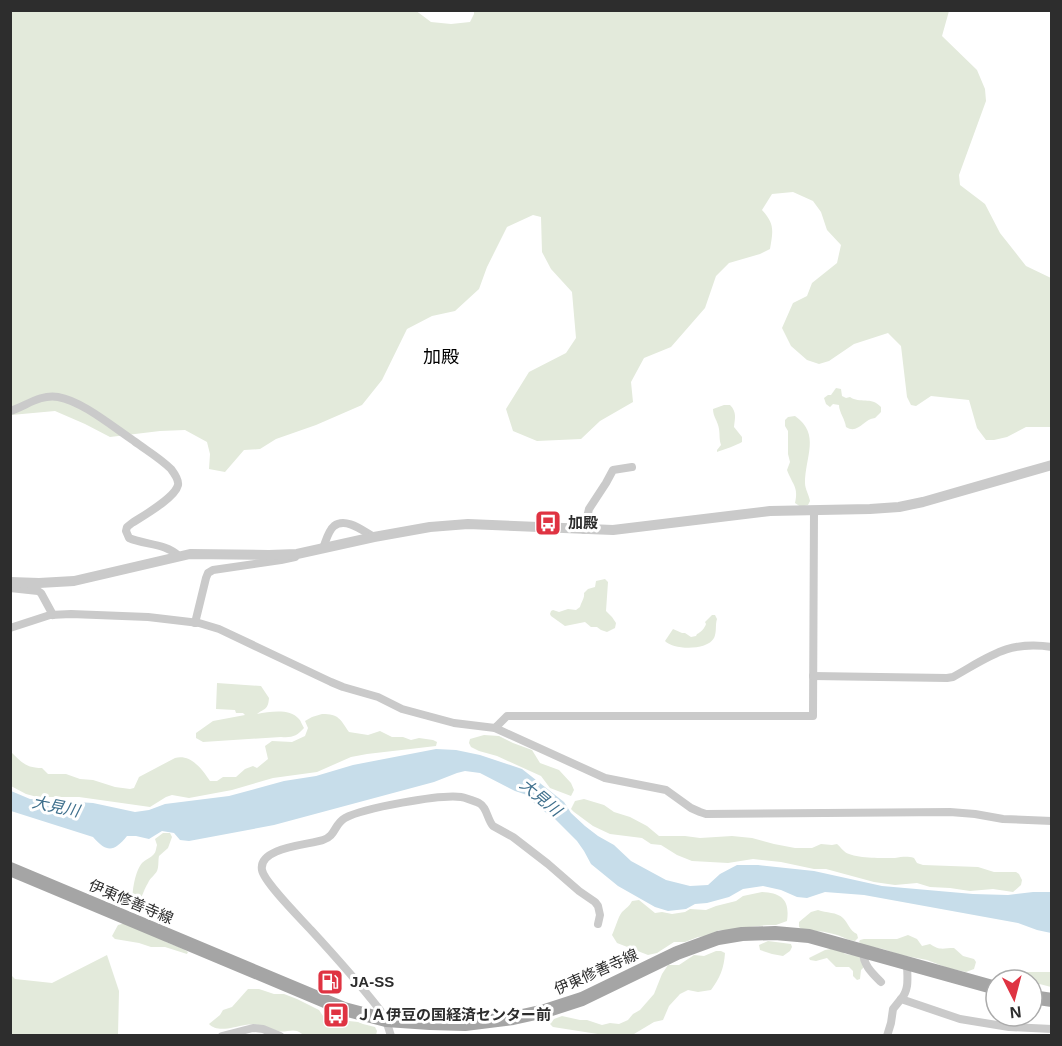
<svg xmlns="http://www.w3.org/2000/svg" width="1062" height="1046" font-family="Arial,'Noto Sans JP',sans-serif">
<rect width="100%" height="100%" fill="#fff"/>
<!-- green -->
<g fill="#e3eadb">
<path d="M415,10L431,22L451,24L470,22L474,14V10L949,11L942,36L977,70L985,89L986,101L959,175L960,185L985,204L1000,233L1026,266L1051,278V427H1026L1007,437L994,440H986L977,428L969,400L931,396L916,406L911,405L907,397L901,346L888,333L854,344L829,361L819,364L807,360L791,346L782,328L793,303L807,296L812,283L837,263L841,245L827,230L821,212L813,201L793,192L772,194L762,210C775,224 773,231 770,249L760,254L729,263L716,276L705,308L671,347L644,358L631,382L633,402L600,421L581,439L537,441L513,431L506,409L529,372L566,353L576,338L572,292L551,269L542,252L541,217L533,215L507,227L487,267L479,289L455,311L432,316L407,329L382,380L362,405L316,425L276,439L260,449L244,450L225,472L209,469L210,454L207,442L185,430L160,431L110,437L85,424L55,411L11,415V11Z"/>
<path d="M836,388L841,389L842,396L846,398L850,397C860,404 871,396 881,407V412L875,418C863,419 858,435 846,427C845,419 839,412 839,405L833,404L830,407L826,404L824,398L828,395H831Z"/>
<path d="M724,405H730C737,412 735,418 734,427L742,437V442C737,445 723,450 717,452V450L721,445C719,439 720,435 719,429C718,421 713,417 713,409Z"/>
<path d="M795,416C821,434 805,457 805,483C805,489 809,495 810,501L808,505L801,507L795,503C799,487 792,484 787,470L790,462L788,454V431L785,426V420L788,417Z"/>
<path d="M605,579L608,582L606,611L612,617L616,623L615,628L607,632L601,630L597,627H591L585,622L565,626L551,616L550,614L551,611L553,610L559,612L568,609L576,610L580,607C581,602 585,598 584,593L588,589L595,587L596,581Z"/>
<path d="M712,615H715L717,619C715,625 717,632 714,638C707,651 673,650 665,641L673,629L682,633H685L691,637L696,636L697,634C700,633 705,628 706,624L705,622Z"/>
<path d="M217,683L261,686L269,698C268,710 265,708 257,714C270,712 289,708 299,719C301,721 302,725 304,728C297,736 292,738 281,737L203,742L196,738V733L213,721L245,715L243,713H236L235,710L216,709Z"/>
<path d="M322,714C339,714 340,719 349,732L368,735L380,731L392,737H403L411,740L419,738L433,740L437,742L436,746L367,754L351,757L317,772L273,778L232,790L189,798L172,795L166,797L150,807L79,797H37L26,794L11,786V752C22,762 25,768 42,768L48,774H66L80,779L93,780L115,787L130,789L134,788L139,777L175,758C191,754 202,769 210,781H217L223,777H236L245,769L253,766L257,768L268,759L265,746L272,741L292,742L305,736L308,728L305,721L312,717Z"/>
<path d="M484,735L499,736L513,743L532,750L540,763L559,770L571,783L574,790L571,796L550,788L541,776L497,756L479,751L471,747L469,743L470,739Z"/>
<path d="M584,799L604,805L614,812L630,817L647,826L659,836H685L700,838L732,836L752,838L774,844L795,848H812L821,844L832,845L837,844C840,846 841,849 844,851C852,859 884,858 895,858C902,857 907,856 914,858L917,863L923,865L978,867L994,872H1016L1019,874L1022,880L1021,885L1013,892L993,889L970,891L950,888L930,887L917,883L895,885L874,882L826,869H814L781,862L753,859L728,863L692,861L677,855L661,845L651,844L642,838L610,834L593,826L574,812L571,809L575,801Z"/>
<path d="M163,833H170L172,837L168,848L159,856C158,860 159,867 157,871C155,875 150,878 148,883C143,891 141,901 135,909H133C131,896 134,873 142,863C146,859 151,858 154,854C156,852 156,848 157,845L155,839Z"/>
<path d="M762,892C782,893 790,900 787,921L776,925H768L739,928L727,931L719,930L707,936L698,937L685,942H674L657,953L648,955L617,943L612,935C615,929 618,917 622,912C626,908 629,907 632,901L639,900L655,913L662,912L672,914L685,912L690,909L706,910L716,906L736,901L743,896Z"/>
<path d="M818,910C826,913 837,912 843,918C849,924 849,930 857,934L858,938L855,941C847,940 844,937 837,935C825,931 813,931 802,929L799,927V922L811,912Z"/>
<path d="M126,923C135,927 145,930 154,934C158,936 162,939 166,942C173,945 181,947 188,952L187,954L165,947H151L139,943L115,939L112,936L118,925Z"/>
<path d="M908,935L917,939L922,946L930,944C940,951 943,948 954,948L963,956L974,959L976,962L974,969L966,972L948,968L927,960L901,955L883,949L863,945L859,942L860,940L864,939H897Z"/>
<path d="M768,941L791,944L792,947L790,951L783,956L772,954L760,950L759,945Z"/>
<path d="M831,949L842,951L845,954L859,956L864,967L861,970L860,979L857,980L853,976V971L849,967H836L827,958L816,961L810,960L809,958L825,950Z"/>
<path d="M716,951H721L725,953C724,968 720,978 711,990L698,992L688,990L680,994L669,1006L663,1020L654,1022L634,1034L629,1036L604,1035L553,1027L550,1024L554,1019L562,1016L580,1020H587L602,1025L610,1023L619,1024L628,1020L633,1014L640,1010L654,994L662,974L668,965H679L694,955L704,956Z"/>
<path d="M107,955L119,991L118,1035H11V975L15,979L52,983Z"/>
<path d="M1021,972H1050L1051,973V987L1032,982V980C1025,980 1017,982 1014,975Z"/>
<path d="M248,989H259L274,994H284L297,999L319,1010L323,1016L331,1019L358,1022L363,1024L375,1027L377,1031L376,1035L305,1036C302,1034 300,1032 297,1031C291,1029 284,1033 278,1031C265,1028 260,1023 245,1025C234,1027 217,1033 209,1024L220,1015L223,1010L232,1007Z"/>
</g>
<!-- water -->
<path fill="#c7ddea" d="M436,749L456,750L480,755L522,769L564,802L571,813L585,826L598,836L614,845L631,861L666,880L690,886L708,885L720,874L737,865H758L814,871L882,886L973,894L1008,895L1033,892H1051V933L1037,930L1018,923L864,895L825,892L807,898L797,897L781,890L763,886L743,889L729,897L707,903L695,904L686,909L668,911L655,907L618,886L591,864L584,851L577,841L555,819L538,807L527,795L515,791L480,773L465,771L457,773L434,782L274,825L189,841L180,840L174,833L162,831L149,839L136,836H127C114,852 107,853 93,837L11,811V791L30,799L93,803L135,812L149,810L165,804L229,796L284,781L316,776L353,765Z"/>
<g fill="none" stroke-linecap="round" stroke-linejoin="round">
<!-- minor -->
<g stroke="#cacaca" stroke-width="8">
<path d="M10,411C26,406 40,394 58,397C82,401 113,427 134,441C146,450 160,458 171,469C174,473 179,480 178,485C175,498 143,516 132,523L127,527L126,531L129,538C145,545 165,543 179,556"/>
<path d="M584,530L589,509L606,483L613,470L632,467"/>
<path d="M323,548C326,541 328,531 334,526C346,517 363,531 374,537"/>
<path d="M10,588L38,591L41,593L53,615"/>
<path d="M195,623L206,578L208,573L213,570L281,560L295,557"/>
<path d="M10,628L50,615L71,614L148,617L199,623L219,629L331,682L343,687L378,697L402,709L454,723L495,728L507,716H813L814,510"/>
<path d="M813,676L947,678L953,677C989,657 1008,640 1052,647"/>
<path d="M495,728L605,778L666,790L691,808L700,812L706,814L950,812L975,814L1003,819L1052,821"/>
<path d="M863,951C863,965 872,973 881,982"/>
<path d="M901,999C910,989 907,976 907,963"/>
<path d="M222,1036L253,1028L263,1029L280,1036"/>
<path d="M391,1036L386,1020L380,1010C358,982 335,956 311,930C301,919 264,882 262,870C258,847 309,845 323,840C336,836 334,824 345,818C363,808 441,794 461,797C467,798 474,801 479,803C487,807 487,819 493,826L513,837L548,864L579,891L595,902L598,906L600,915L598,924"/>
<path d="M887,1036L891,1023L893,1009L901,999L960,1019L1009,1027L1052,1029"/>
</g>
<!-- tertiary -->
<path stroke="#cacaca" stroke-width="10" d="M10,582L39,583L74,581L190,554L269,555L297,554L374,537L430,527L468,524L613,530L770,511L870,509L899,507L923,502L1052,465"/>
<!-- primary -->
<g stroke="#a5a5a5" stroke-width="14">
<path d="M10,869L344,1009L386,1020L430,1023L465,1024L513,1018L545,1011L582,999L677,953L718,938L742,934L775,933L809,936L996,988"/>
<path d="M1032,997L1052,1000"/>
</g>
</g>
<!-- icons -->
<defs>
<symbol id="bus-square" viewBox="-11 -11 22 22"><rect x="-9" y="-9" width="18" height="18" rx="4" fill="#df3342" stroke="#fff"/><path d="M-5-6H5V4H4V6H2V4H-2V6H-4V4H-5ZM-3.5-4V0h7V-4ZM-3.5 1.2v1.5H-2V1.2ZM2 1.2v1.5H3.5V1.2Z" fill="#fff"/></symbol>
<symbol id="fuel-square" viewBox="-11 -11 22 22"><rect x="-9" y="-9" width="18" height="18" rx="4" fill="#df3342" stroke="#fff"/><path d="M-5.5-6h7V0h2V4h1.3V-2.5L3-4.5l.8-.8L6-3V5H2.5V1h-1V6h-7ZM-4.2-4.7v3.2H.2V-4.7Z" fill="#fff"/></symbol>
</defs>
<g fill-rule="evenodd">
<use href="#bus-square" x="533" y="508" width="30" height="30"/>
<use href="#fuel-square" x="315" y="967" width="30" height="30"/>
<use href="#bus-square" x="321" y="1000" width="30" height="30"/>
</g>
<g text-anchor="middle" stroke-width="6" stroke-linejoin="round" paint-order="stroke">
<!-- poi labels -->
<g font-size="15" font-weight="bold" fill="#2d2d2d" stroke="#fff" text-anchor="start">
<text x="568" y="528">加殿</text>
<text x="350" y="987">JA-SS</text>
<text x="356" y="1020">ＪＡ伊豆の国経済センター前</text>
</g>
<!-- street labels -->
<g font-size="15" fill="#2d2d2d" stroke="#fff">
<text transform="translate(131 902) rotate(23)" y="5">伊東修善寺線</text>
<text transform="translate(596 972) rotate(-24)" y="5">伊東修善寺線</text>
</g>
<!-- water labels -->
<g font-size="16" font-style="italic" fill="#3e6f8c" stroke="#fff">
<text transform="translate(541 797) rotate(40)" y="6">大見川</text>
<text transform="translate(56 806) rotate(12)" y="6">大見川</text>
</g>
<!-- quarter labels -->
<g font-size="18" fill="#000" stroke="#fff">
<text x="441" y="363">加殿</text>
</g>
</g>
<!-- border -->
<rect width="1062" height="1046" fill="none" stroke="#2d2d2d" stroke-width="24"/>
<!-- north arrow -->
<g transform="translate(1014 998) rotate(174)"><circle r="28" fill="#ffffff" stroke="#ababab" stroke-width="1.5"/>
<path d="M0-4.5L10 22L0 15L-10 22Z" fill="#df3342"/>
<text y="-9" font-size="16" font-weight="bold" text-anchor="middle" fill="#2d2d2d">N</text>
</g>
</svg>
